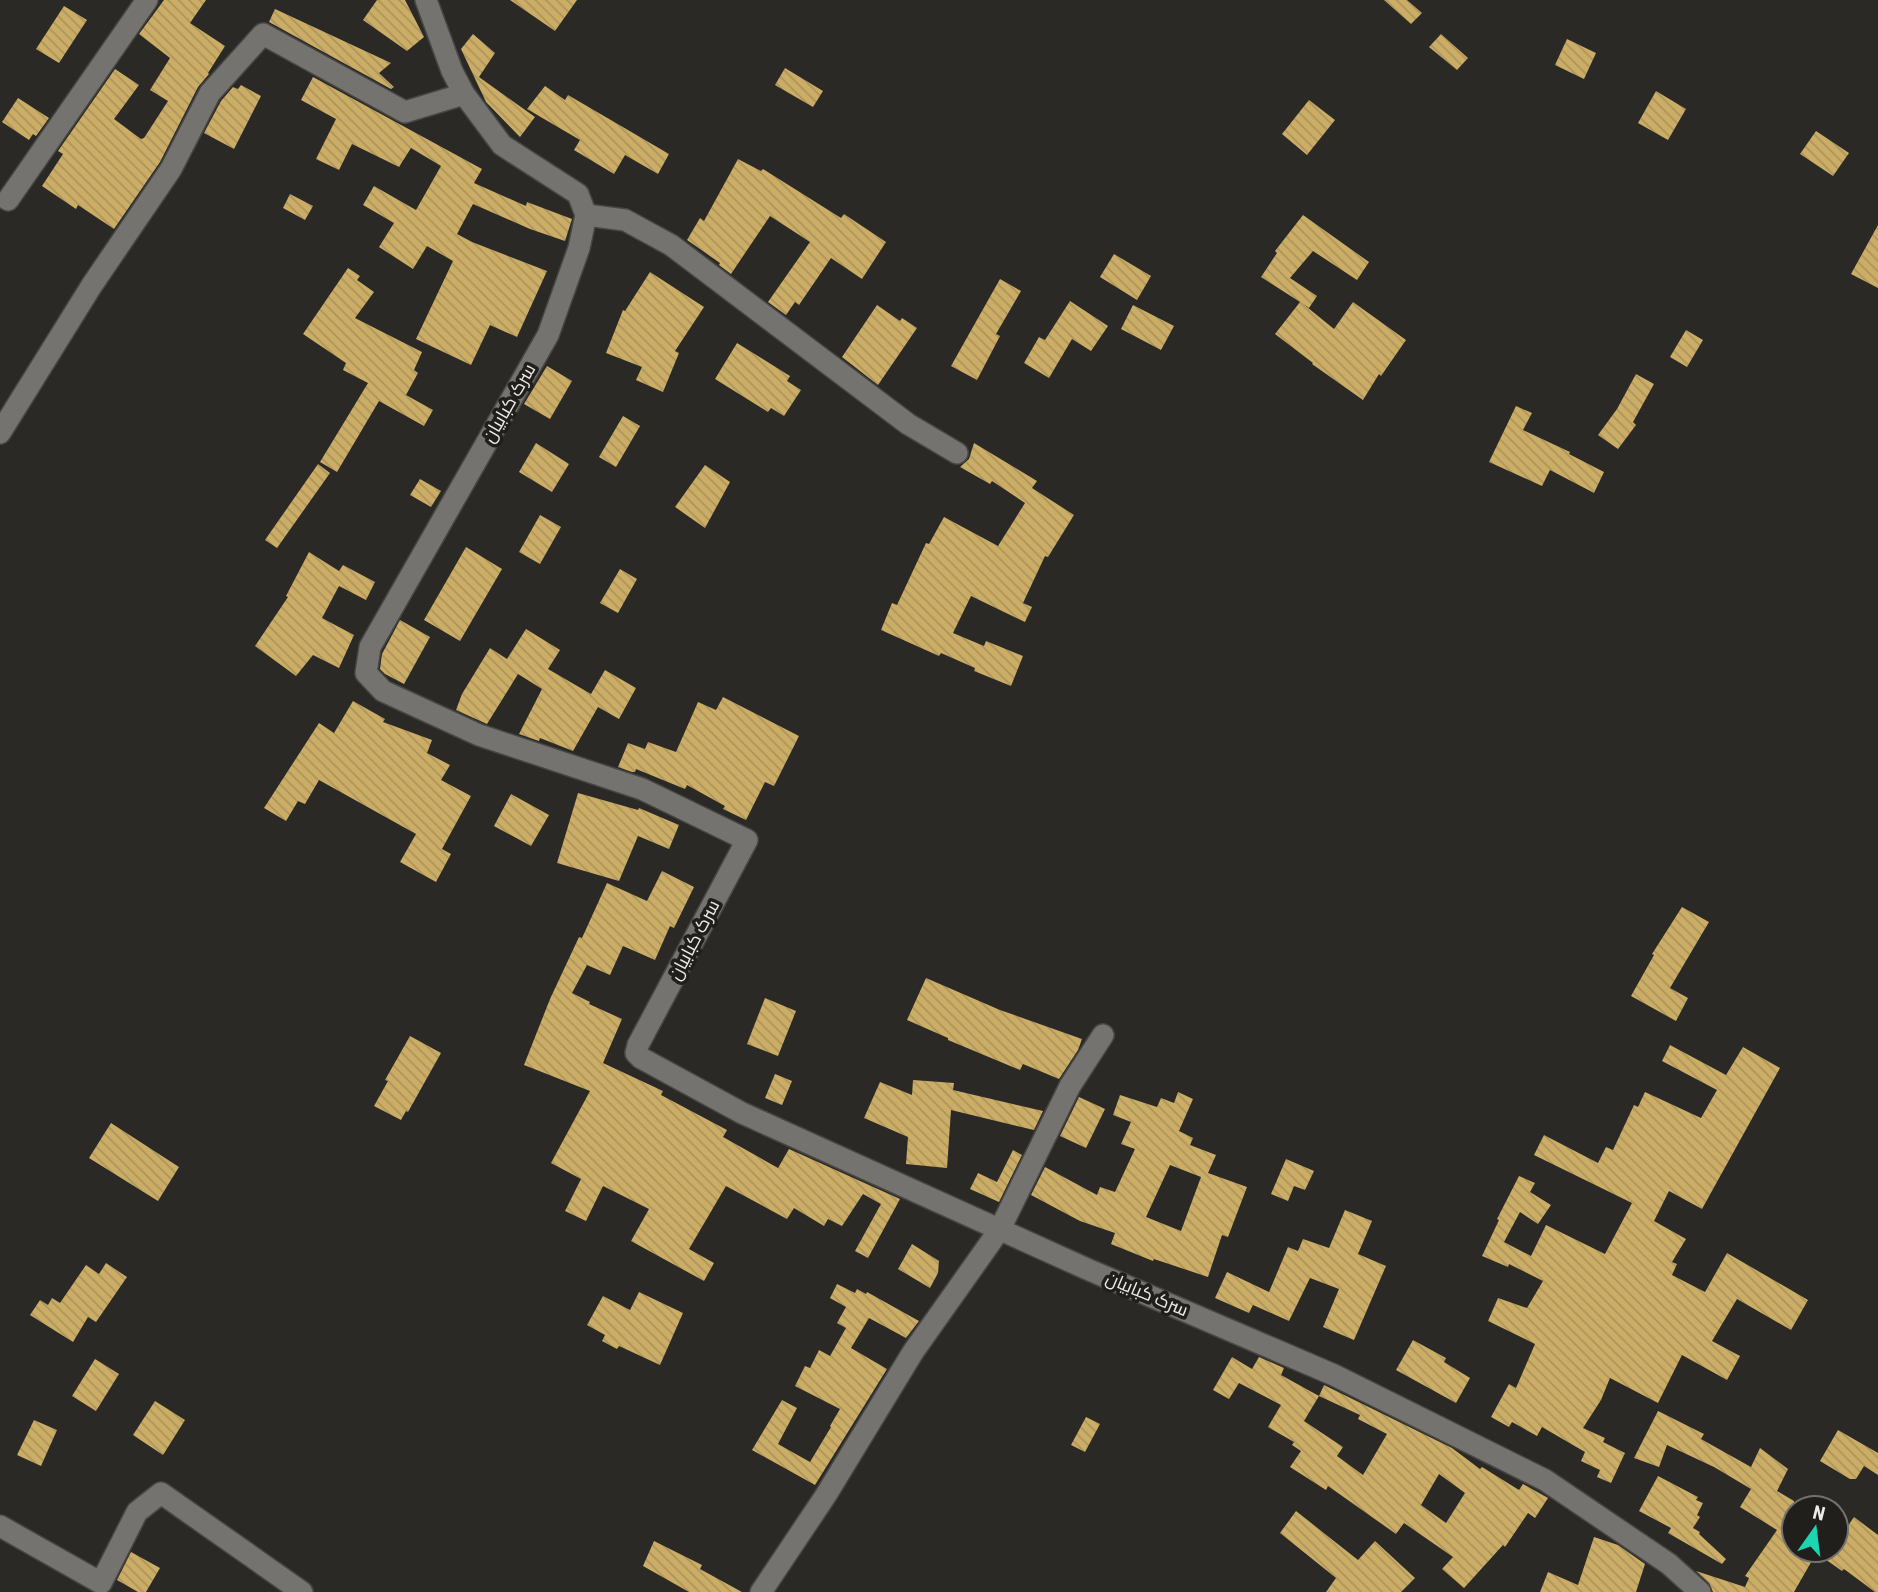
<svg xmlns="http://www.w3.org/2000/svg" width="1878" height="1592" font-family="'Roboto Condensed',Cairo,sans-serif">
<defs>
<pattern id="building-back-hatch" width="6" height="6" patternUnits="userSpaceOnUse" patternTransform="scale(1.75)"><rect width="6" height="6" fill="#ccad65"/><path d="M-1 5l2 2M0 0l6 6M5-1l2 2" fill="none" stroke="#ab945d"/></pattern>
</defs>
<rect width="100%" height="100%" fill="#2a2926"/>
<!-- building -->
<g fill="url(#building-back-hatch)" fill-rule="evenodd">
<path d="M164,0H206L190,23L225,46L208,73L209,74L198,87L160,162L114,229L78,205L76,209L42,186L63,154L58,151L115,69L139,85L114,119L141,139L144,138L168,101L150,90L170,58L139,34Z"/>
<path d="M377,0H405L424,37L407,51L363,20Z"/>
<path d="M510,0H577L555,31Z"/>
<path d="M1384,0H1407L1422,13L1411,24Z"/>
<path d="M64,6L87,20L59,63L36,49Z"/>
<path d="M275,9L391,63L379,73L394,87L391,89L269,22Z"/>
<path d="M473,34L495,53L479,77L535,117L520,137L486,102L461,49Z"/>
<path d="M1441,34L1468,58L1457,70L1429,47Z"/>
<path d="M1567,39L1596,53L1584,79L1555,65Z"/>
<path d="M785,68L823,91L813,107L775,85Z"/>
<path d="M313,77L482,169L474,183L526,206L527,202L572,219L565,241L530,229L473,204L457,234L472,242L547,271L517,337L490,325L471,365L416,339L453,261L427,246L413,269L379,247L394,223L363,205L374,186L416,210L441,166L411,148L399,167L352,144L339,170L316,159L336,119L301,100Z"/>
<path d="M241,85L261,96L234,149L204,133L221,101L233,87L238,89Z"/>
<path d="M545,86L565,100L568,95L669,154L658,174L625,155L614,174L574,150L580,140L527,109Z"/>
<path d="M1656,91L1686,109L1668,140L1638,123Z"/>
<path d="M18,98L49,118L36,136L33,134L29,140L2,122Z"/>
<path d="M1309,100L1335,120L1307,155L1282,134Z"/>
<path d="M1816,131L1849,153L1833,176L1800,154Z"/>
<path d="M738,159L761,171L763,169L841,218L844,214L886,242L862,279L831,258L799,305L795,302L786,315L768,302L810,242L770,216L731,274L719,265L720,263L687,240L700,218L704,221Z"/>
<path d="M290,194L313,206L305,220L283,208Z"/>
<path d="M1303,215L1369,262L1357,280L1313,251L1290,278L1317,296L1309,308L1302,303L1334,329L1353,302L1406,340L1381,376L1379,374L1363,400L1312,364L1313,363L1275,334L1300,302L1261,277L1277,253L1275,251Z"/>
<path d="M1878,225V288L1851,274Z"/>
<path d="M1114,254L1151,276L1137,300L1100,277Z"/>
<path d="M348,268L360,276L357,280L374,292L355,318L422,352L414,370L418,373L406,395L433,410L424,426L379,401L337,472L320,462L368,383L343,370L346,363L303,334Z"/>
<path d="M650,272L704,307L675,351L679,353L663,392L636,380L642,367L606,353L623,310L625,311Z"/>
<path d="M1000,279L1021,291L996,334L1000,336L977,380L951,366Z"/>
<path d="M1070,301L1108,326L1091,351L1072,339L1049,378L1024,363L1039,337L1045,340Z"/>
<path d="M877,305L900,321L902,318L917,328L878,385L842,357Z"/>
<path d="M1133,305L1174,326L1161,350L1121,329Z"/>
<path d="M1686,330L1703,340L1687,367L1670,357Z"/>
<path d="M737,343L790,376L787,381L801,390L784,416L771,408L768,412L715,379Z"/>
<path d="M547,366L572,381L550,419L524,404Z"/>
<path d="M1636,374L1654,384L1633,422L1636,425L1618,449L1598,435L1617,409Z"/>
<path d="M1516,406L1532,413L1523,430L1570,452L1569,454L1604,472L1594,493L1550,470L1542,486L1489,462Z"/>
<path d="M623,416L640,426L616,467L599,457Z"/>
<path d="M536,443L569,464L552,492L519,472Z"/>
<path d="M974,443L1037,481L1032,488L1074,515L1048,557L1045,556L1023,603L1032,607L1025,622L971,596L953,633L984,646L986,641L1023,656L1011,686L974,671L975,668L941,653L939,656L881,630L892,603L897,605L926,543L929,544L944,517L998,546L1025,503L992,481L990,484L960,467L969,459Z"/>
<path d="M318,464L330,473L277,548L265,540Z"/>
<path d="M705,465L730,482L705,528L675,507Z"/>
<path d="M420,479L441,491L431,507L410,495Z"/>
<path d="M540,515L561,527L540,564L519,552Z"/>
<path d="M466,547L502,569L460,641L424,620Z"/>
<path d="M309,552L339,571L343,565L375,582L366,600L339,586L322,618L354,635L339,668L313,655L296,676L255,646L288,597L286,596Z"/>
<path d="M620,569L637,579L618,613L600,603Z"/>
<path d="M400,620L430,637L404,684L385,674L380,669L382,654Z"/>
<path d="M526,629L560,650L548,669L591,694L605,670L636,688L619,719L598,707L573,751L540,738L539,741L519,734L542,689L518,674L487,724L456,710L462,694L490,648L507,659Z"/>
<path d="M723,697L799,736L774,786L765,782L746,820L723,809L725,806L687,785L685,789L636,769L635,772H632L618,767L628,743L645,749L648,742L676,752L698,702L716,710Z"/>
<path d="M353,701L385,719L383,722L432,740L427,753L450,765L441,780L471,796L442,849L451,854L436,882L400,862L416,834L319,780L305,804L298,801L286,821L264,808L319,723L334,733Z"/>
<path d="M578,793L638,810L639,808L679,825L669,849L638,836L619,881L557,863Z"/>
<path d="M511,794L549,815L531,846L494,826Z"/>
<path d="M662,871L694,887L674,928L670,926L655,960L623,946L610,975L587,965L572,993L590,1002L589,1004L622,1019L603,1063L663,1091L661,1095L727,1130L723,1137L778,1168L789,1149L900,1199L868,1258L855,1251L881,1204L863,1194L842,1226L828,1219L824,1226L794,1208L787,1219L726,1186L689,1249L714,1263L704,1281L631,1241L649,1209L603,1186L586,1221L565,1211L581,1179L551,1163L590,1091L524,1065L550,999L579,937L582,938L607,883L647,901Z"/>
<path d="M1682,907L1709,922L1670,988L1688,998L1676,1021L1631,996L1654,955L1652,954Z"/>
<path d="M926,978L1000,1010L1082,1039L1078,1050L1059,1079L1023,1064L1020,1070L948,1040V1038L907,1020Z"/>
<path d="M765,998L796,1011L778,1056L747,1044Z"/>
<path d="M410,1036L441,1053L408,1112L406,1111L401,1120L374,1106L388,1081L385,1080Z"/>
<path d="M1670,1045L1726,1075L1743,1047L1780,1068L1702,1209L1669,1191L1654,1221L1686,1239L1672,1262L1677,1264L1672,1275L1705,1292L1727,1253L1808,1300L1791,1330L1737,1299L1712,1341L1740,1356L1727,1380L1682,1355L1658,1403L1610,1378L1601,1400L1583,1428L1605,1438L1603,1442L1625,1453L1611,1483L1597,1477L1600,1470L1581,1461L1585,1452L1542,1427L1537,1436L1512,1422L1509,1427L1491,1417L1509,1384L1516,1388L1535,1344L1488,1321L1498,1298L1527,1308L1543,1281L1509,1264L1508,1267L1482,1256L1499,1220L1497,1219L1519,1176L1535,1183L1530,1192L1551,1205L1538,1224L1520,1212L1504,1242L1531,1256L1546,1225L1605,1254L1632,1203L1534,1155L1544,1135L1598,1163L1606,1147L1613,1150L1634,1105L1638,1107L1645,1092L1701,1118L1717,1090L1662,1061Z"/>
<path d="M775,1074L792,1081L782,1105L765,1098Z"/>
<path d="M913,1080L954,1083L953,1090L1043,1111L1034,1130L951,1110L947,1168L906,1164L908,1137L864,1118L880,1082L912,1095Z"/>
<path d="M1178,1092L1193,1099L1179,1131L1193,1138L1190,1145L1216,1155L1208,1173L1247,1187L1228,1237L1222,1235L1208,1277L1154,1259L1153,1261L1111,1244L1115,1233L1080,1221L1031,1195L1045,1167L1097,1195L1100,1187L1115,1192L1135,1149L1121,1144L1131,1122L1113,1115L1120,1095L1157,1107L1161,1098L1174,1103ZM1170,1165L1201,1177L1181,1231L1146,1217Z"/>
<path d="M1079,1097L1105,1109L1086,1148L1060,1136Z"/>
<path d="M111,1123L179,1167L158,1201L89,1158Z"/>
<path d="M1013,1150L1022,1155L999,1202L970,1189L978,1173L997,1182Z"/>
<path d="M1286,1159L1314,1171L1305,1190L1294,1186L1288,1201L1271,1194Z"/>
<path d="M1345,1210L1372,1221L1358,1254L1386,1266L1354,1340L1323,1327L1339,1289L1310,1278L1289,1321L1253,1305L1249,1313L1215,1298L1227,1272L1269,1292L1288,1247L1298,1251L1303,1239L1329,1248Z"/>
<path d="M912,1244L939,1261L938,1273L930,1288L898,1269Z"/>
<path d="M106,1263L127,1277L96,1322L88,1317L73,1342L30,1315L40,1300L48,1305L52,1298L60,1303L86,1265L99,1274Z"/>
<path d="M837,1284L855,1293L857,1289L866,1294L867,1292L919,1321L906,1338L869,1318L851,1348L887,1369L815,1485L752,1450L782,1400L797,1408L778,1444L810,1462L831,1427L830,1426L840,1409L795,1386L805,1366L810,1368L819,1350L830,1356L846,1328L837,1323L846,1307L830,1298Z"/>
<path d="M639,1292L683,1313L660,1365L619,1346L617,1349L602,1341L605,1335L587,1325L603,1296L630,1310Z"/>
<path d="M1413,1340L1446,1358L1444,1362L1470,1378L1456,1403L1396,1370Z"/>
<path d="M1232,1357L1252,1369L1259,1357L1284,1368L1281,1375L1319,1396L1304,1421L1343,1447L1337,1456L1363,1475L1387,1434L1358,1419L1360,1415L1319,1396L1324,1385L1452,1448L1480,1469L1482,1467L1519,1490L1523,1484L1548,1498L1535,1518L1528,1513L1505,1547L1503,1545L1464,1588L1442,1569L1453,1557L1404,1523L1396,1534L1328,1486L1326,1490L1290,1467L1301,1451L1292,1445L1294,1442L1268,1427L1281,1405L1239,1383L1229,1399L1213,1390ZM1439,1474L1465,1493L1446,1523L1421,1505Z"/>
<path d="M95,1359L119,1374L96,1411L72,1396Z"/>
<path d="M155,1401L185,1420L163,1455L133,1435Z"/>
<path d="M1658,1411L1704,1434L1701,1439L1751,1467L1760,1448L1788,1469L1777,1491L1794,1501V1550H1818L1794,1592H1713L1709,1583L1696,1571L1745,1587L1749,1578L1745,1576L1777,1530L1740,1507L1751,1489L1714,1467L1667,1445L1659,1467L1634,1458Z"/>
<path d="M1086,1417L1100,1424L1085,1452L1071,1445Z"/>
<path d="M34,1420L57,1430L41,1466L17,1455Z"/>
<path d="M1838,1430L1878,1453V1475L1864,1466L1856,1479H1850L1820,1461Z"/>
<path d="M1658,1476L1698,1497L1696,1500L1703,1503L1697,1515L1700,1517L1693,1528L1700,1532L1699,1534L1726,1559L1722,1564L1668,1533L1671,1528L1639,1511Z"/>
<path d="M1296,1511L1358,1560L1375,1541L1415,1578L1401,1592H1326L1336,1578L1280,1533Z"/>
<path d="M1854,1517L1878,1535V1592H1875L1844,1569L1842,1571L1825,1559L1831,1550H1836V1543Z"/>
<path d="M1594,1537L1618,1545L1645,1564L1636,1592H1540L1548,1572L1578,1585Z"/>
<path d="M654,1541L702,1565L700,1569L742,1592H689L643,1566Z"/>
<path d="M131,1552L160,1568L146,1592H138L117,1580Z"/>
</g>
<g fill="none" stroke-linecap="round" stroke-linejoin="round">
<defs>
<g id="minor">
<path d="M426,0L452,71L464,94L502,145L578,194L586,215L579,248L548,335L370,647L366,673L383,691L479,735L642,789L747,840L638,1045L636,1053L641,1058L742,1113L1087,1269L1334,1375L1545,1480L1669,1564L1700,1592"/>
<path d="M8,200L147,0"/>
<path d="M586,215L625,220L671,245L908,424L957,453"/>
<path d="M0,433L92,285L171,169L210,93L263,34L405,112L464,94"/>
<path d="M0,1526L101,1583L137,1512L161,1493L302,1592"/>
<path d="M761,1592L826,1495L913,1352L1000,1229L1070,1086L1103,1035"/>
</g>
</defs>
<!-- minor casing -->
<use href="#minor" stroke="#474644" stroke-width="24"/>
<!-- minor -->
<use href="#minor" stroke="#74736f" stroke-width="21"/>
</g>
<g text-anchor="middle" stroke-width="7" stroke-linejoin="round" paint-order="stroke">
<!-- street labels -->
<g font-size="18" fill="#edecea" stroke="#201f1c">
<text transform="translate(509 403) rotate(-60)" y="6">سرک کبابیان</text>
<text transform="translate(694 940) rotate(-62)" y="6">سرک کبابیان</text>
<text transform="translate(1147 1294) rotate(23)" y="6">سرک کبابیان</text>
</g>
</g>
<!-- north arrow -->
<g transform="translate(1815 1529) rotate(14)"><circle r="33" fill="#201f1c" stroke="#72716e" stroke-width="2"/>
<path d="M0-5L12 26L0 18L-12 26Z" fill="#1dd5b1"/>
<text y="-10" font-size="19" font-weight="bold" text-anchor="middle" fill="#edecea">N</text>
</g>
</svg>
